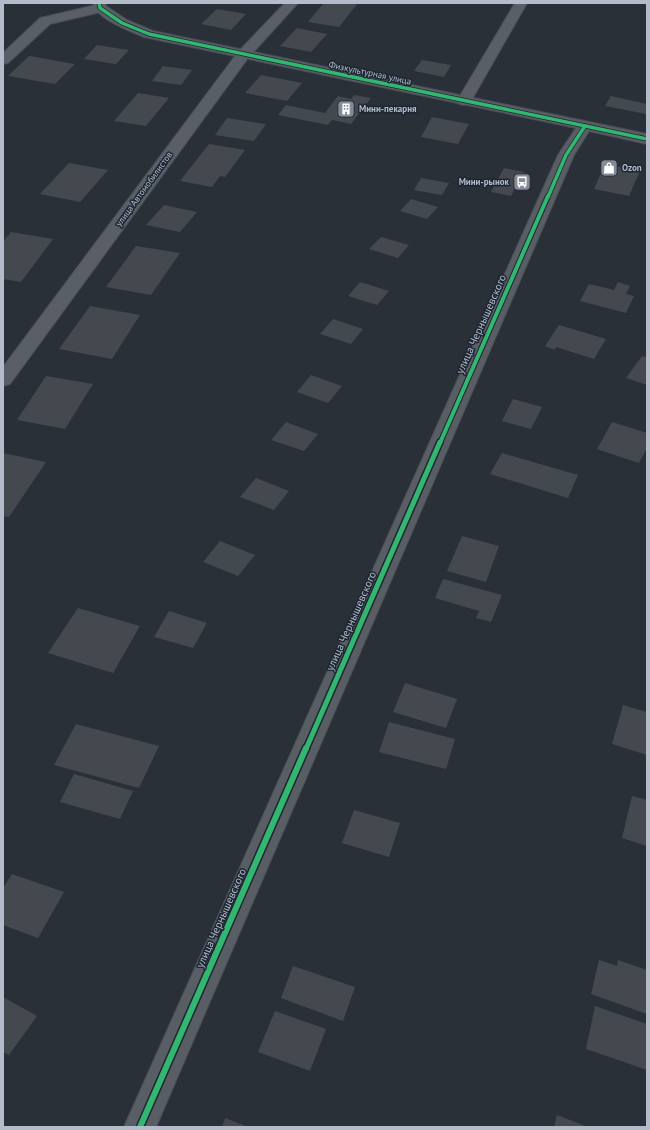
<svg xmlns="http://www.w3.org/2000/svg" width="650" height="1130" font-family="'PT Sans',sans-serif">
<rect width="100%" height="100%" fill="#2a3038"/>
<!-- building -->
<g fill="#444950">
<path d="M324,3H358L339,27L308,22Z"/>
<path d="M217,9L246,14L231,30L201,24Z"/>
<path d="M297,28L327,34L311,52L280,46Z"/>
<path d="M97,45L129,50L116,64L84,59Z"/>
<path d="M29,56L75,64L55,84L8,76Z"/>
<path d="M422,60L451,65L444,77L414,71Z"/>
<path d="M163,66L192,70L181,85L152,81Z"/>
<path d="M261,75L302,83L287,101L245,93Z"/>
<path d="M138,93L169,98L146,126L114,121Z"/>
<path d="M354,95L371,98L351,124L332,120L328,125L278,115L286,105L325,113L338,96L351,99Z"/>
<path d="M611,96L647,104V113L646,114L605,106Z"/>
<path d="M432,117L469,124L458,144L421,137Z"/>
<path d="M227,118L266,124L254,141L215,135Z"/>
<path d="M209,144L245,150L225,177L220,176L212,187L180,181Z"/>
<path d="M69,163L108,170L80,202L40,194Z"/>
<path d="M605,164L640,171L629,196L594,189Z"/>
<path d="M504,168L524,172L511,196L491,192Z"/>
<path d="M421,178L449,183L442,195L414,190Z"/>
<path d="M411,199L438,207L427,219L400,211Z"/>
<path d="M164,205L197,212L180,232L146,225Z"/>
<path d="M11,232L53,239L21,282L3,279V242Z"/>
<path d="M381,237L409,245L398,258L369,249Z"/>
<path d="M136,246L180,253L151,295L106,287Z"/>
<path d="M360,282L389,291L377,305L348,296Z"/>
<path d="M618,282L630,286L626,294L634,296L626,313L580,301L589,284L614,290Z"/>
<path d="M90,306L140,315L112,359L59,349Z"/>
<path d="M333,319L363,329L351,344L320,334Z"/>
<path d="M559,325L606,339L594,359L556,347L555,350L545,346Z"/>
<path d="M642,356L647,357V385L626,378Z"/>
<path d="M311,375L342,386L328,403L297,392Z"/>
<path d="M46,376L93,384L65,429L17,420Z"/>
<path d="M513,399L542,407L531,429L502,421Z"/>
<path d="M286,422L318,434L304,451L271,440Z"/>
<path d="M612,422L647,433V448L639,463L597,449Z"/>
<path d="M3,453L46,462L9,517L3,516Z"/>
<path d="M502,453L578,475L568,498L490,474Z"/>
<path d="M256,478L289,491L274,510L240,497Z"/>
<path d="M462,536L499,546L486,582L447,571Z"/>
<path d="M220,541L255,555L238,576L203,562Z"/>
<path d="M443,579L502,595L491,622L476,618L479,611L435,598Z"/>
<path d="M78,608L140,626L113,673L48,653Z"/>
<path d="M169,611L207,623L193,648L154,637Z"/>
<path d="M405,683L457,699L446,728L393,712Z"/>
<path d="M623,705L647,712V755L612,744Z"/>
<path d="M389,722L455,739L446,769L379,752Z"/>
<path d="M76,724L159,746L139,788L54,765Z"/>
<path d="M74,774L133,791L120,819L60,802Z"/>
<path d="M632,796L647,800V846L622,838Z"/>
<path d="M354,810L400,823L389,857L342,843Z"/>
<path d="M12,874L64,892L38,938L3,925V888Z"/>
<path d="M599,960L617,966L618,960L647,970V1014L591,994Z"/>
<path d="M293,966L355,987L343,1021L281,998Z"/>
<path d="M3,997L37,1016L9,1055L3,1052Z"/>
<path d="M595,1006L647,1024V1070L586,1049Z"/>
<path d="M275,1011L326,1029L310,1071L258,1052Z"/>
<path d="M557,1115L588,1127H554Z"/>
<path d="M225,1118L248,1127H222Z"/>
</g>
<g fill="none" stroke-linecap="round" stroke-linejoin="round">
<defs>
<g id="street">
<path d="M285,3H298L248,58L10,384L3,386V367L238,52Z"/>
<path d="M515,3H527L471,101L469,104L464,105L459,104L457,101Z"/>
<path d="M100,4L105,5L106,8L105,11L50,24L8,63L3,64V53L40,18Z"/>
</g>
<path id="secondary" d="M93,3H105L106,6L127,20L153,31L647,134V144L589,131L574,155L156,1127H124L558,155L576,128L144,37C130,31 96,19 93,3Z"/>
</defs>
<!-- street casing -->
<use href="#street" stroke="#484c53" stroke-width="2"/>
<!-- secondary casing -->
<use href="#secondary" stroke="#484c53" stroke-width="2"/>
<!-- street -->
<use href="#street" fill="#5a5e66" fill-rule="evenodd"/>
<!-- secondary -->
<use href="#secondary" fill="#595d64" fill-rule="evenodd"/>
<defs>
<g id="cycleway-far3">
<path d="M99,3L100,8L122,23L149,34L647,139"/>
<path d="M548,197L566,155L585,126"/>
</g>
<path id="cycleway-far2" d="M440,443L548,196"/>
<path id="cycleway-far1" d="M306,749L440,442"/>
<path id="cycleway" d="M140,1127L306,748"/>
</defs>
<!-- cycleway-far3 casing -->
<use href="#cycleway-far3" stroke="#1d2633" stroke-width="5"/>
<!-- cycleway-far2 casing -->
<use href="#cycleway-far2" stroke="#1d2633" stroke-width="6"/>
<!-- cycleway-far1 casing -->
<use href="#cycleway-far1" stroke="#1d2633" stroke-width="8"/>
<!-- cycleway casing -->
<use href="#cycleway" stroke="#1d2633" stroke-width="9"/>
<!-- cycleway-far3 -->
<use href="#cycleway-far3" stroke="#33b770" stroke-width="3.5"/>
<!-- cycleway-far2 -->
<use href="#cycleway-far2" stroke="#33b770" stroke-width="4"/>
<!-- cycleway-far1 -->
<use href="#cycleway-far1" stroke="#33b770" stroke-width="5"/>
<!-- cycleway -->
<use href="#cycleway" stroke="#33b770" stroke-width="6"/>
</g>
<!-- icons -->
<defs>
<symbol id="building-square" viewBox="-11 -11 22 22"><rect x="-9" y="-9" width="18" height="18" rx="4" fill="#848b96" stroke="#1d2633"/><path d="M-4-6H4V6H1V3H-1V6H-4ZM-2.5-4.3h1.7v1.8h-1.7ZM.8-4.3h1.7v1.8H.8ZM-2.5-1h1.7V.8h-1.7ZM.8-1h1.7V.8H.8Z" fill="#fff"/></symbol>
<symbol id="shop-square" viewBox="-11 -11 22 22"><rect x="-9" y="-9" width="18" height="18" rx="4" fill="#848b96" stroke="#1d2633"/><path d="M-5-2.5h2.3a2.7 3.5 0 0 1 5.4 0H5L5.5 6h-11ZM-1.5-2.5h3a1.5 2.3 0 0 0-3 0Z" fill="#fff"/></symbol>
<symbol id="bus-square" viewBox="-11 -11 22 22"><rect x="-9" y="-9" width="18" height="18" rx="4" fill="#848b96" stroke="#1d2633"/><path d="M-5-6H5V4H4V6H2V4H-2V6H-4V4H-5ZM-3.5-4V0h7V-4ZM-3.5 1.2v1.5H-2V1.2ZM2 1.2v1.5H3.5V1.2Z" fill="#fff"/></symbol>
</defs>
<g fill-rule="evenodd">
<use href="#building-square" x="336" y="99" width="20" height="20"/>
<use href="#shop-square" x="599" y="158" width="20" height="20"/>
<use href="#bus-square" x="512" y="172" width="20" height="20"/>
</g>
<g text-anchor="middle" stroke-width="3" stroke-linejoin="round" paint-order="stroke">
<!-- far-street labels -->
<g font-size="9" fill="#b4bcc9" stroke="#1d2633">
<text transform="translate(370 73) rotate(12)" y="3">Физкультурная улица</text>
<text transform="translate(144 189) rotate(-54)" y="3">улица Автомобилистов</text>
</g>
<!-- far-poi labels -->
<g font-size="9" font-weight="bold" fill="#b4bcc9" stroke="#1d2633" text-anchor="start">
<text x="359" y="112">Мини-пекарня</text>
<text x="622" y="171">Ozon</text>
<text x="509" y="185" text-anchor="end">Мини-рынок</text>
</g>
<!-- street labels -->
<g font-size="11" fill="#b4bcc9" stroke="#1d2633">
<text transform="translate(481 324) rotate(-66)" y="4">улица Чернышевского</text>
<text transform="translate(351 621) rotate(-66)" y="4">улица Чернышевского</text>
<text transform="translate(221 918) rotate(-66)" y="4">улица Чернышевского</text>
</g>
</g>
<!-- border -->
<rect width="650" height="1130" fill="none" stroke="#b4bcc9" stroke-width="8"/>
</svg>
